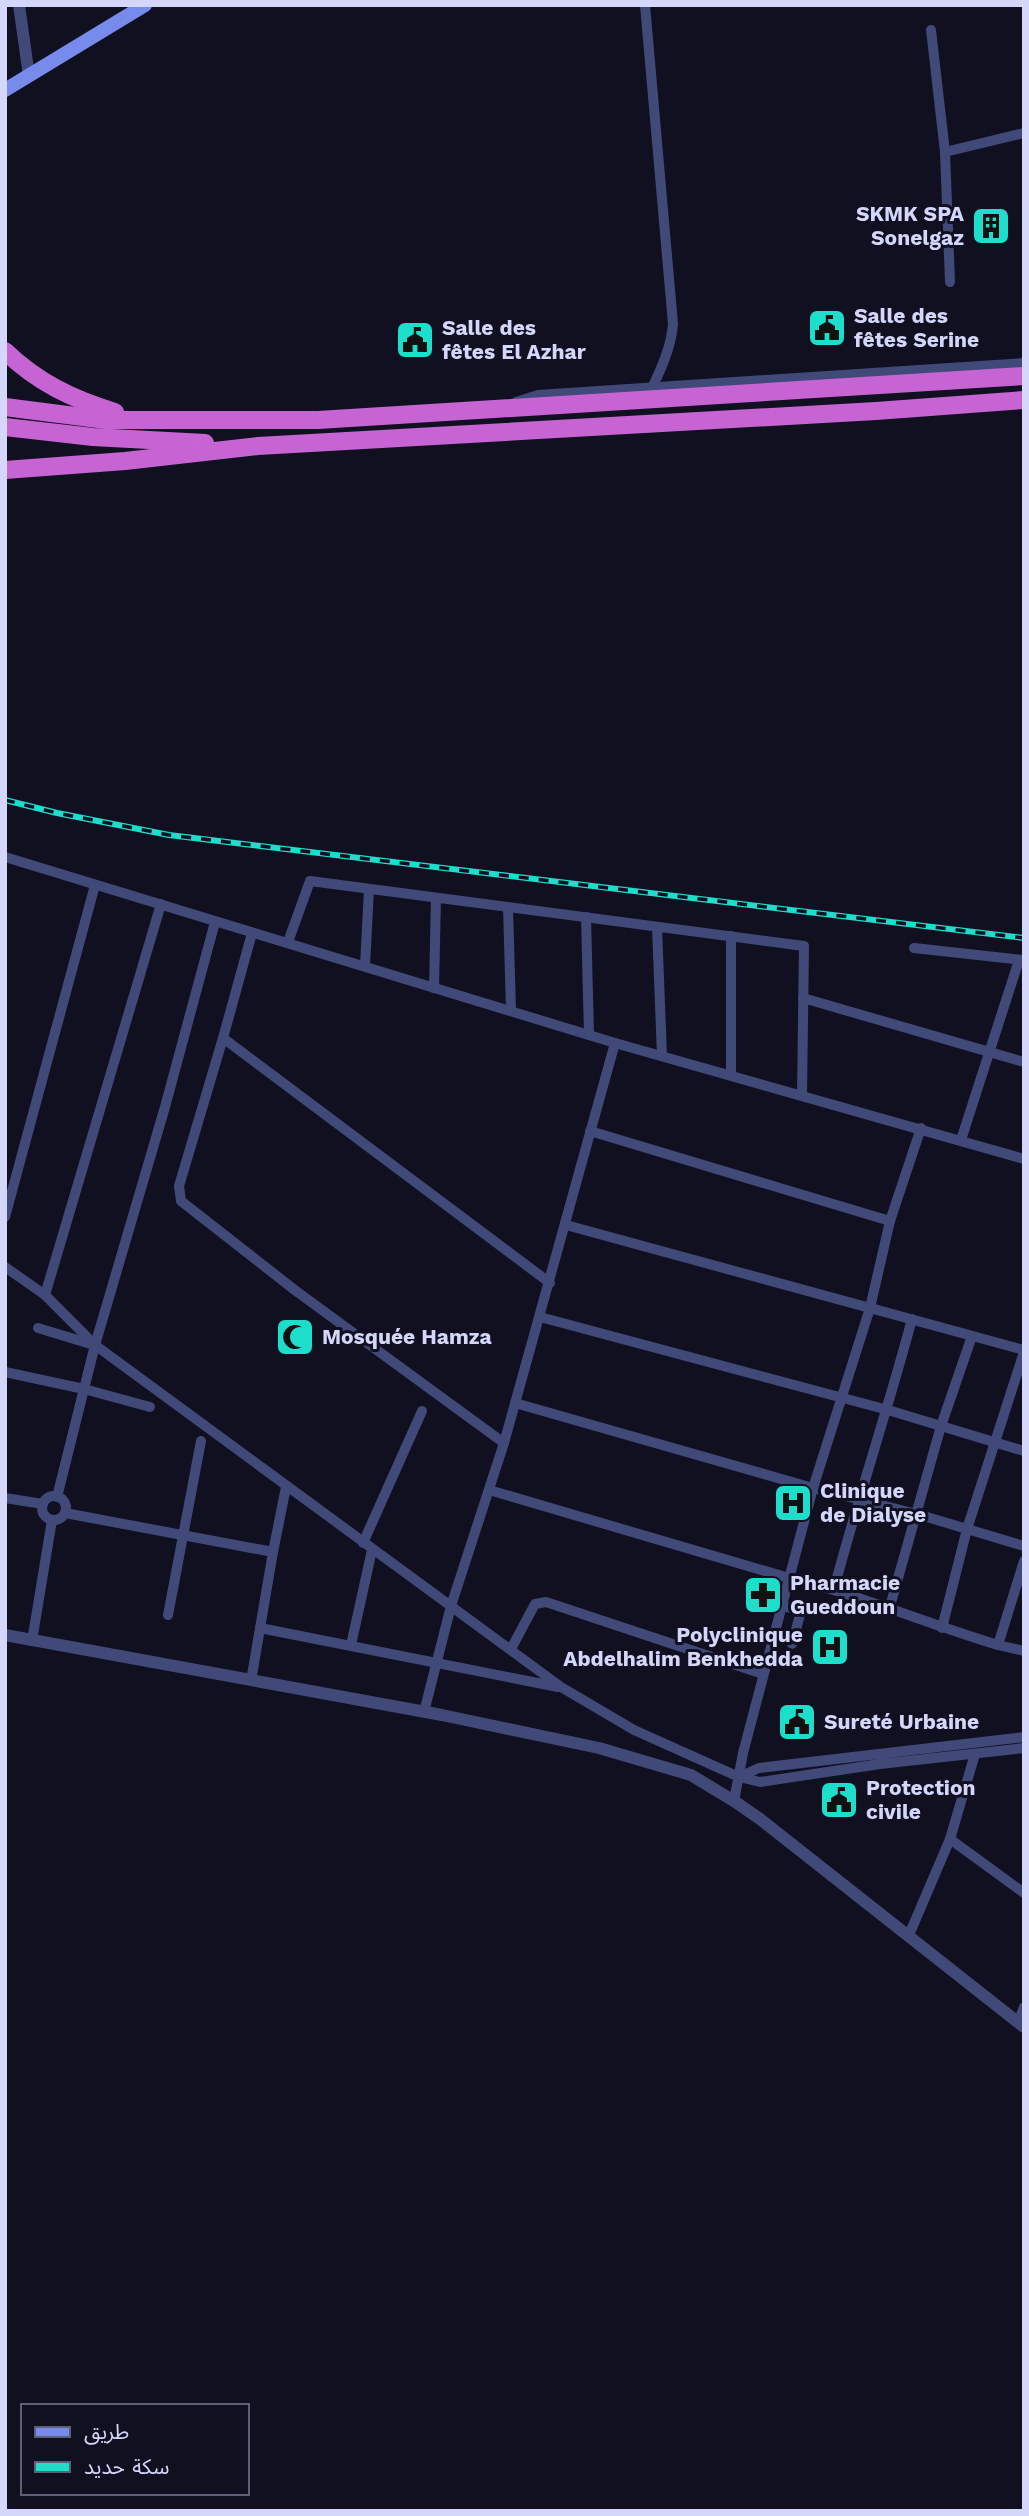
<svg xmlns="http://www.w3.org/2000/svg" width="1029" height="2516" font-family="'Work Sans','Noto Sans Arabic',sans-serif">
<rect width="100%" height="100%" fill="#101020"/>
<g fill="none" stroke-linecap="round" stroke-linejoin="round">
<!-- minor -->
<g stroke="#414979" stroke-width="10">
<path d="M645,5L673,324C671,347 662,367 652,388"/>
<path d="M931,30L945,152L950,282"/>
<path d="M945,152L1024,133"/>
<path d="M516,402L538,395L1024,363"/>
<path d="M5,857L615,1043L1024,1159"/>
<path d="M508,907L511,1011"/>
<path d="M586,917L589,1035"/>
<path d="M657,927L662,1056"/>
<path d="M288,942L310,881L804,946L802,1095"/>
<path d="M914,948L1023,960"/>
<path d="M365,966L369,889"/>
<path d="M434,988L436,898"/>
<path d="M803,998L1024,1062"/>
<path d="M223,1038L252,933"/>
<path d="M731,1075V936"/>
<path d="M590,1131L890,1221"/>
<path d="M961,1140L1019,960"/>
<path d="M5,1217L95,885"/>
<path d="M566,1225L1024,1350"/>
<path d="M5,1267L45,1295L95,1345L561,1687L634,1730L739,1777"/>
<path d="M45,1295L161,904"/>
<path d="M540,1317L888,1410L1024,1451"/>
<path d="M38,1328L94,1345"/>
<path d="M5,1372L84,1389L150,1407"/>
<path d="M515,1403L813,1488L917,1514L1024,1546"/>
<path d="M504,1443L296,1291L181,1201L179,1186L223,1038L550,1283"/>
<path d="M489,1490L789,1578C860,1595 928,1624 998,1645L1024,1561"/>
<circle cx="54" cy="1508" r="12"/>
<path d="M57,1497L95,1345L165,1107L215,922"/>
<path d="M5,1498L43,1504"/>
<path d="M65,1513L273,1552L251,1681"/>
<path d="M363,1543L422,1411"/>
<path d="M273,1552L286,1487"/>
<path d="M834,1589C858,1498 888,1409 912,1319"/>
<path d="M783,1606L801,1611L792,1644"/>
<path d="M889,1610L941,1426L972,1336"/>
<path d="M168,1615L201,1441"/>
<path d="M260,1628L558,1687"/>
<path d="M942,1628L967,1529L1024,1352"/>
<path d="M32,1641L52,1520"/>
<path d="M351,1645L372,1550"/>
<path d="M998,1645L1024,1651"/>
<path d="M511,1649L535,1604L546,1602L763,1674"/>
<path d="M424,1712L451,1606L504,1443L615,1043"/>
<path d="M1024,1737L759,1768L739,1777L760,1782L880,1764L1024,1748"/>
<path d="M734,1801L743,1753L813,1488L870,1308L890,1221L921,1128"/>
<path d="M950,1839L1024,1893"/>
<path d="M909,1935L950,1839L975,1754"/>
<path d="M1018,2023L1024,2007"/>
</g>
<!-- tertiary -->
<g stroke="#414979" stroke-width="12">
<path d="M19,5L29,76"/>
<path d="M5,1635L442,1715L599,1748L691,1775L734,1801L760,1819L1024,2027"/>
</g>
<!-- secondary -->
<path stroke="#778bed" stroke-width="14" d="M5,90L145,5"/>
<!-- trunk -->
<g stroke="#c664d4" stroke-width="18">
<path d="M5,351C37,382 72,399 115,412"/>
<path d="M5,407L106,420H318L1024,376"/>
<path d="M5,427L93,437L205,443"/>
<path d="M5,470L125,461L258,446L876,411L1024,400"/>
</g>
<defs>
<path id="rail" d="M5,800L57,813L169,835L1024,938"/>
</defs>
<!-- rail casing -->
<use href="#rail" stroke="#1dddcb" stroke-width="6"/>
<!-- rail -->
<use href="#rail" stroke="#101020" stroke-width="3.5" stroke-dasharray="10" stroke-linecap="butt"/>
</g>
<!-- icons -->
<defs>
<symbol id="building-square" viewBox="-11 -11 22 22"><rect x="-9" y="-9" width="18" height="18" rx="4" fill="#1dddcb" stroke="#101020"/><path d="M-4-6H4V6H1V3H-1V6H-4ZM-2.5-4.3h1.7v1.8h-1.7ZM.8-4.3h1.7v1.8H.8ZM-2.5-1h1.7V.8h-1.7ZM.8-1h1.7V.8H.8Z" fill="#111"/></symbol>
<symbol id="civic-square" viewBox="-11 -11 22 22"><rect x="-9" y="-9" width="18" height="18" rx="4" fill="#1dddcb" stroke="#101020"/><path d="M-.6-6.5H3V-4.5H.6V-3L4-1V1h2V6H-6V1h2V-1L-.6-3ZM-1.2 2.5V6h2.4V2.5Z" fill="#111"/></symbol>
<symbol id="mosque-square" viewBox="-11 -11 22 22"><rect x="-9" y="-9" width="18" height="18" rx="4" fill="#1dddcb" stroke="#101020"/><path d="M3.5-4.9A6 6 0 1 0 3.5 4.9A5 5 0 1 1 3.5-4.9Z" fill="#111"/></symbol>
<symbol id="hospital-square" viewBox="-11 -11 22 22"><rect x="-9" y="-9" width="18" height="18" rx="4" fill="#1dddcb" stroke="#101020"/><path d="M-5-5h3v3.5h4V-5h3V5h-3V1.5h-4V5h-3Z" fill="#111"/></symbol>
<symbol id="pharmacy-square" viewBox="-11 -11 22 22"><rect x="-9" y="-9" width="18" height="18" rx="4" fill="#1dddcb" stroke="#101020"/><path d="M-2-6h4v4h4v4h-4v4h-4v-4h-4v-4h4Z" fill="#111"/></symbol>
</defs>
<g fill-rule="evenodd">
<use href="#building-square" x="969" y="204" width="44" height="44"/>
<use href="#civic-square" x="805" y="306" width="44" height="44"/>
<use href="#civic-square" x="393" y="318" width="44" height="44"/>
<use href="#mosque-square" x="273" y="1315" width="44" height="44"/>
<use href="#hospital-square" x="771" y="1481" width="44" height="44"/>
<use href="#pharmacy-square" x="741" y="1573" width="44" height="44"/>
<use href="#hospital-square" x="808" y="1625" width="44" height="44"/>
<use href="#civic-square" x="775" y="1700" width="44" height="44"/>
<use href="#civic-square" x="817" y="1778" width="44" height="44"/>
</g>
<g text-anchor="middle" stroke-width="6" stroke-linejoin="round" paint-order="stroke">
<!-- poi labels -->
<g font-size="21" font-weight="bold" fill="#d4d7f9" stroke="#101020" text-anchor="start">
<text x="964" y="221" text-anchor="end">SKMK SPA<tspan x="964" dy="24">Sonelgaz</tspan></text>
<text x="854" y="323">Salle des<tspan x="854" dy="24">fêtes Serine</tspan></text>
<text x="442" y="335">Salle des<tspan x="442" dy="24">fêtes El Azhar</tspan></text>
<text x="322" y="1344">Mosquée Hamza</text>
<text x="820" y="1498">Clinique<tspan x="820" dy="24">de Dialyse</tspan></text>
<text x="790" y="1590">Pharmacie<tspan x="790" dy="24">Gueddoun</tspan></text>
<text x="803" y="1642" text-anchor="end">Polyclinique<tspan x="803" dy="24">Abdelhalim Benkhedda</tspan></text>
<text x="824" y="1729">Sureté Urbaine</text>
<text x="866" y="1795">Protection<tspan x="866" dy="24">civile</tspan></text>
</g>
</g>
<!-- border -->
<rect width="1029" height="2516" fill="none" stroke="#d4d7f9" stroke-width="14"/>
<!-- legend -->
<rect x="21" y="2404" width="228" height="91" fill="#101020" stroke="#5e6077" stroke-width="2"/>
<rect x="35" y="2427" width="35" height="10" fill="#778bed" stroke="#5e6077" stroke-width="2"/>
<text x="84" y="2439" font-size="21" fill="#d4d7f9">طريق</text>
<rect x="35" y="2462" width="35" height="10" fill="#1dddcb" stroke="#5e6077" stroke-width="2"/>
<text x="84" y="2474" font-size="21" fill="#d4d7f9">سكة حديد</text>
</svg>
